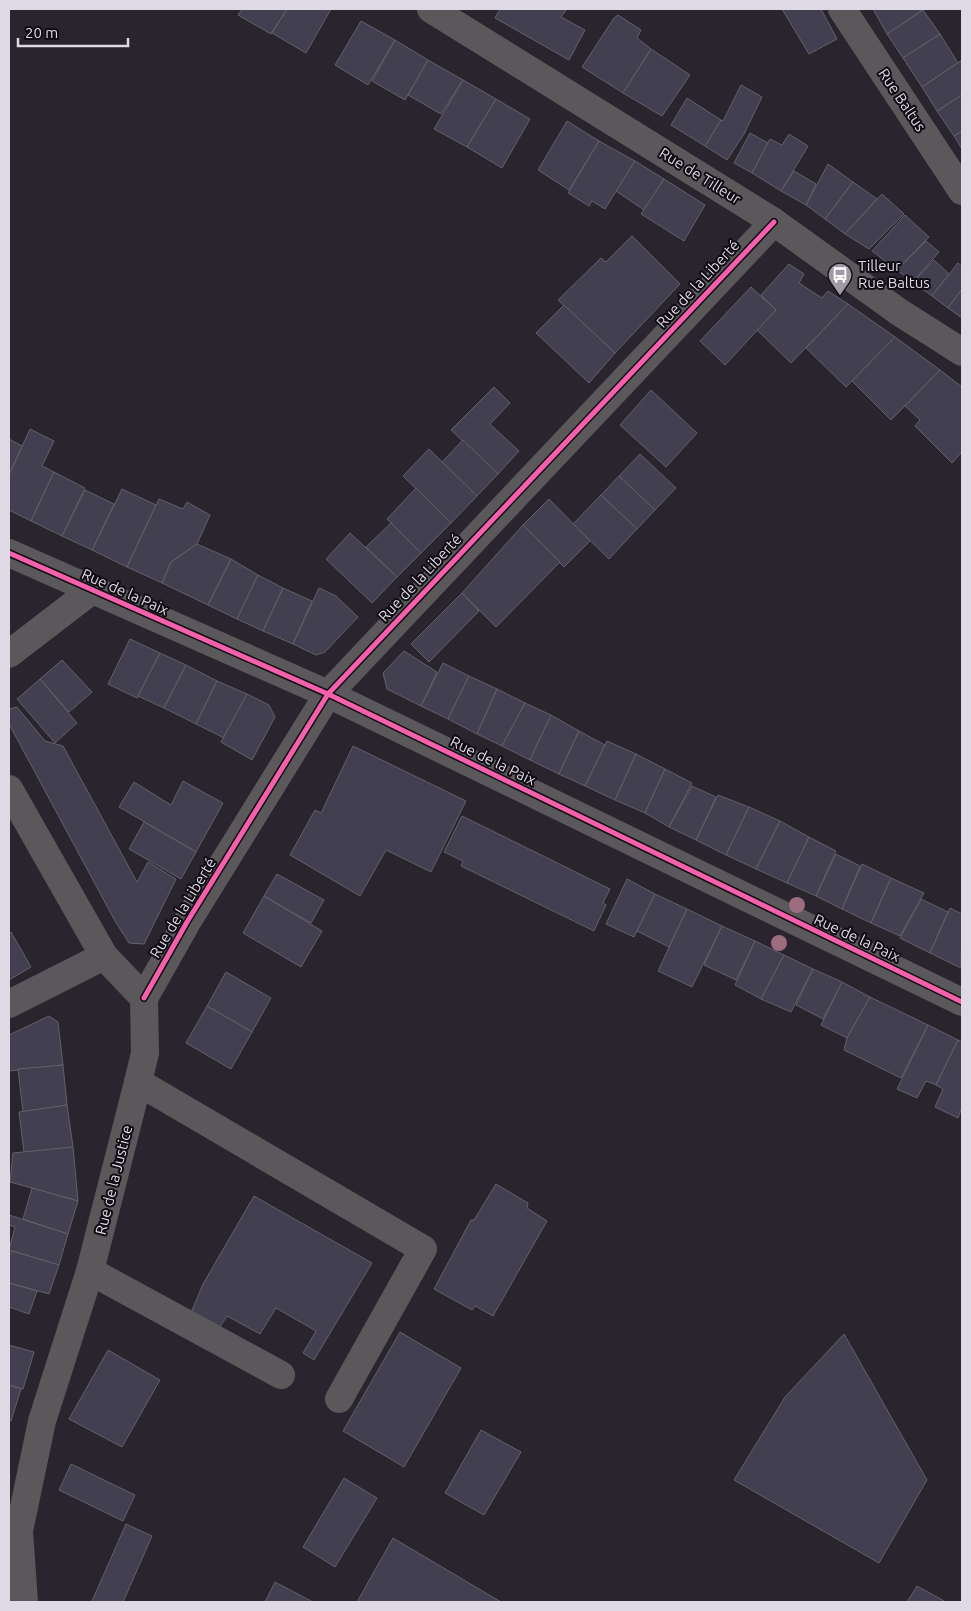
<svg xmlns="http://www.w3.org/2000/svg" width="971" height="1611" font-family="Ubuntu,sans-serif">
<rect width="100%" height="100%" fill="#29242e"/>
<!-- building -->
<g fill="#424050" stroke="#626069">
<path d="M242,9H287L271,34L238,15Z"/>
<path d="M287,9H331L306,53L272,33Z"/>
<path d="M500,9H567L561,17L585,30L569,60L495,18Z"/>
<path d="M782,9H821L837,39L809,54Z"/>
<path d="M873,9H924L887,34Z"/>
<path d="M923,10L940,34L903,58L887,34Z"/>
<path d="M618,15L641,30L637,38L651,49L623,93L582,67L614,18Z"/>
<path d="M361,21L395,40L368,85L335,65Z"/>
<path d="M940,34L958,63L922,87L903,58Z"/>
<path d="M395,40L428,60L405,100L372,81Z"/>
<path d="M651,49L690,75L662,116L623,93Z"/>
<path d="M428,60L463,80L441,114L408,95Z"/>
<path d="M962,60V95L937,111L922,87Z"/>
<path d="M463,80L496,99L467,147L434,129Z"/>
<path d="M741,85L762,97L744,134L727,160L705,146L721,120L723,121Z"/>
<path d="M962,95V131L954,136L937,111Z"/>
<path d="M687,98L721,120L705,146L671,125Z"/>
<path d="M496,99L530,119L502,168L467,147Z"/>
<path d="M567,121L599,141L569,190L538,170Z"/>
<path d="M962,131V149L954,136Z"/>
<path d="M750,133L768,143L752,173L734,163Z"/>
<path d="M789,134L808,146L781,191L752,173L770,139L782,145Z"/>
<path d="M599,141L635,161L605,209L592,201L589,206L568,193Z"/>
<path d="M635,161L664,179L644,210L616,191Z"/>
<path d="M828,164L853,182L825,219L806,205Z"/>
<path d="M794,171L816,184L806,205L781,191Z"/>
<path d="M664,179L705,205L684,241L641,214Z"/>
<path d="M853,182L877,199L845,234L825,219Z"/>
<path d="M882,194L904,214L869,249L845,234Z"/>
<path d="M905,215L929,237L897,270L872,251Z"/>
<path d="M632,236L680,284L615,353L558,300L601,258L606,262Z"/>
<path d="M926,241L939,252L913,282L897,270Z"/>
<path d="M934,260L949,274L932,296L913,282Z"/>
<path d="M958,263L962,266V289L948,308L932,296Z"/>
<path d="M789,264L804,274L799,283L822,298L828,291L848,304L791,363L757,330L776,310L761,295Z"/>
<path d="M751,287L776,310L725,365L700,341Z"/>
<path d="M962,289V318L948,308Z"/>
<path d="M848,304L895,337L846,387L806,348Z"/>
<path d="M564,305L615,353L589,383L536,333Z"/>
<path d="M895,337L940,370L891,420L852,381Z"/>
<path d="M940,370L962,387V452L952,463L915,426L920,420L905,406Z"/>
<path d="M494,387L510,403L490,424L519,451L498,474L451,430Z"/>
<path d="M651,390L697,433L666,467L620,425Z"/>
<path d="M30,429L54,441L42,466L54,472L31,521L9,510V475Z"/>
<path d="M9,439L22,446L9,475Z"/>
<path d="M463,440L498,474L477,496L442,462Z"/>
<path d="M429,449L477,496L451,523L403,476Z"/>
<path d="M640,454L676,488L655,510L619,476Z"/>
<path d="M54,472L85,488L62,536L31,521Z"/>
<path d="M619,476L655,510L637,529L601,495Z"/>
<path d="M416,488L451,523L421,553L387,519Z"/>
<path d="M122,489L156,505L127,567L92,550Z"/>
<path d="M85,490L114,504L92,550L62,536Z"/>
<path d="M601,495L637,529L609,559L573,524Z"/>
<path d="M159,499L183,509L187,502L210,515L197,544L171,562L162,583L127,567Z"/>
<path d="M549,499L590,541L564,567L523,525Z"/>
<path d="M391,523L421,553L397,577L366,547Z"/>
<path d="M523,525L560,562L496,627L462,593Z"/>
<path d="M350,533L397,577L372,603L326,559Z"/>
<path d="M197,544L231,559L208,605L162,583L171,562Z"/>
<path d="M231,559L258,575L237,619L208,605Z"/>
<path d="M258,575L283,588L263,631L237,619Z"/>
<path d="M283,588L312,601L293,644L263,631Z"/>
<path d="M319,588L336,596L358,617L325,652L316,655L293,644Z"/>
<path d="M462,593L479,611L429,662L411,644Z"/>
<path d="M130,639L160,653L137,698L108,684Z"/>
<path d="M404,651L437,672L421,706L387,689L383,673Z"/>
<path d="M160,653L186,665L164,708L138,696Z"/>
<path d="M62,660L92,692L69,712L40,679Z"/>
<path d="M443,663L469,676L448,719L421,706Z"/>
<path d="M186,665L217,681L196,724L164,708Z"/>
<path d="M469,676L497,689L477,734L448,719Z"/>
<path d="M40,679L77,723L55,743L17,699Z"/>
<path d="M217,681L247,694L224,738L196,724Z"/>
<path d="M497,689L525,703L502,746L477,734Z"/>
<path d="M247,694L269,705L275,717L252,760L221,742Z"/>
<path d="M525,703L551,715L530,760L502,746Z"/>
<path d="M17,707L45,741L63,746L137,882L148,862L176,879L144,944L129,943L115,921L9,724V709Z"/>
<path d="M551,715L579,731L559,774L530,760Z"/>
<path d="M579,731L605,745L585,786L559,774Z"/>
<path d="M607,741L636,754L615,800L585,786Z"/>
<path d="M353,746L466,801L431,872L386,850L360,896L290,855L315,810L321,813Z"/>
<path d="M636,754L665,769L645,813L615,800Z"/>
<path d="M665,769L692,783L669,827L645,813Z"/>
<path d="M183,781L223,803L196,852L119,807L134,782L171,805Z"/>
<path d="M692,786L716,797L696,840L669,827Z"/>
<path d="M718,795L749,807L726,855L696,840Z"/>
<path d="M749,807L780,821L756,869L726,855Z"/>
<path d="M462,816L610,889L603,903L606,905L594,931L461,866L463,861L444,852Z"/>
<path d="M780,821L809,837L787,883L756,869Z"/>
<path d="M144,822L196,852L181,879L129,849Z"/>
<path d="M809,837L836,851L816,896L787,883Z"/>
<path d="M836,854L860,866L842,909L816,896Z"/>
<path d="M862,864L891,878L871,923L842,909Z"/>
<path d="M277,874L324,900L311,923L264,896Z"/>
<path d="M891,878L924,893L900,936L871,923Z"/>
<path d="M627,879L655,894L634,937L606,924Z"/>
<path d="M655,894L687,909L669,947L637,931Z"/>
<path d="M264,896L322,931L301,967L243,933Z"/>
<path d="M921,899L948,912L930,953L900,938Z"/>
<path d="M950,908L962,914L961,968L930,953Z"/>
<path d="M687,909L722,926L692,987L658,971Z"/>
<path d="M722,926L755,941L736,980L704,965Z"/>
<path d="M11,932L31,967L9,980V934Z"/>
<path d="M755,941L784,955L761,999L735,985Z"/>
<path d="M784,955L813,969L791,1012L761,999Z"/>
<path d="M813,969L842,982L823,1019L796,1005Z"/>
<path d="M226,972L271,998L252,1032L207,1006Z"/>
<path d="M842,982L870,997L847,1038L821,1025Z"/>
<path d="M870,997L928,1025L901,1078L844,1050L847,1038Z"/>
<path d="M207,1006L252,1032L231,1069L186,1043Z"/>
<path d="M49,1016L58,1022L63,1065L9,1071V1035Z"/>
<path d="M928,1025L958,1040L936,1085L926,1081L917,1098L897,1089Z"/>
<path d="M958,1040L962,1042V1107L958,1118L935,1107L943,1089L936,1085Z"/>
<path d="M63,1065L67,1105L23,1112L18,1069Z"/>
<path d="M67,1105L73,1147L24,1153L19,1112Z"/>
<path d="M73,1147L78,1201L10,1182L13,1153Z"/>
<path d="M496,1184L528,1203L527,1208L547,1221L493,1316L475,1306L472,1310L434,1289L471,1220H474Z"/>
<path d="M32,1188L78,1201L68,1234L23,1219Z"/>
<path d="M254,1196L372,1263L314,1360L303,1353L316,1331L276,1308L260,1334L227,1316L218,1330L190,1315L203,1284Z"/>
<path d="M9,1215L68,1234L59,1265L9,1250L15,1227L9,1225Z"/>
<path d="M12,1251L59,1265L49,1294L9,1283V1256Z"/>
<path d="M9,1283L37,1291L29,1314L9,1307Z"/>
<path d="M400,1332L461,1368L404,1467L343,1431Z"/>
<path d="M844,1334L927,1480L879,1563L734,1480L785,1397Z"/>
<path d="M9,1345L34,1352L23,1389L9,1385Z"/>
<path d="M108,1350L160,1380L122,1447L69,1419Z"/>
<path d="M9,1385L21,1389L11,1421H9Z"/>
<path d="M481,1430L521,1452L484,1515L445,1493Z"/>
<path d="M71,1464L135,1495L123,1521L59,1490Z"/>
<path d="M344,1478L377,1498L335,1567L303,1547Z"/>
<path d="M126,1524L152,1536L123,1602H95L92,1601Z"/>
<path d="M393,1538L501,1602H357Z"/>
<path d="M275,1582L313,1602H265Z"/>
<path d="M917,1586L946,1602H907Z"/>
</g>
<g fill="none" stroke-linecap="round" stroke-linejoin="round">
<!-- minor -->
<g stroke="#5b585b" stroke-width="28">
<path d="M431,9L774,222L899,312L962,352"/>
<path d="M842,9L962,191"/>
<path d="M9,553L328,694L962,1002"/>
<path d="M9,654L91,591"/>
<path d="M9,789L104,956L144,998L145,1053L138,1082L90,1271L42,1421L19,1531L24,1602"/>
<path d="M144,998L187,922L328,694L774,222"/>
<path d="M9,1004L104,956"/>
<path d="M138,1082L423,1249L339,1399"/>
<path d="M90,1271L281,1375"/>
</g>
<defs>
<g id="cycleway">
<path d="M9,553L328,694L962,1002"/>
<path d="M144,998L187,922L328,694L774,222"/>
</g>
</defs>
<!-- cycleway casing -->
<use href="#cycleway" stroke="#100c14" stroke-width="8"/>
<!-- cycleway -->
<use href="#cycleway" stroke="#f560ab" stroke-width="5"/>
</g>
<!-- trees -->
<g fill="#9c6c7f">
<circle cx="797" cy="905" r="8"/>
<circle cx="779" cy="943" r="8"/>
</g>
<!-- icons -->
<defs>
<symbol id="bus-pin" viewBox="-11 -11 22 30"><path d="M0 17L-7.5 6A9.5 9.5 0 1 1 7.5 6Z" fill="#9f9aa5" stroke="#100c14"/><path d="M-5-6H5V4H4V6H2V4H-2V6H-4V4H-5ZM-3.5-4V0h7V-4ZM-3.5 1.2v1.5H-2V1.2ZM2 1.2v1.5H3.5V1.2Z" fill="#fff"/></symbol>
</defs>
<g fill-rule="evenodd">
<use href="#bus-pin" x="826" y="261" width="28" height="38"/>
</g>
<g text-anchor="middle" stroke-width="4" stroke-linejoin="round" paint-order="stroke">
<!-- street labels -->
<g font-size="15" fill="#dfd9e5" stroke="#100c14">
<text transform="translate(902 100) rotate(56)" y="5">Rue Baltus</text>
<text transform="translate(700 176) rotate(32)" y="5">Rue de Tilleur</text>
<text transform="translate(698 284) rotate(-47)" y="5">Rue de la Liberté</text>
<text transform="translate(420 578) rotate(-47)" y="5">Rue de la Liberté</text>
<text transform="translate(125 592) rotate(24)" y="5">Rue de la Paix</text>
<text transform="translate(493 761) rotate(26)" y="5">Rue de la Paix</text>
<text transform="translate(183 908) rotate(-59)" y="5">Rue de la Liberté</text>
<text transform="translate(857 938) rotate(25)" y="5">Rue de la Paix</text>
<text transform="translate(114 1180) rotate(-76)" y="5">Rue de la Justice</text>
</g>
<!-- poi labels -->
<g font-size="15" fill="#dfd9e5" stroke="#100c14" text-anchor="start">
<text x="858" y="271">Tilleur<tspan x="858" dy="17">Rue Baltus</tspan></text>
</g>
</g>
<!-- border -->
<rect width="971" height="1611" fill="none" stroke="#dfd9e5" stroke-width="20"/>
<!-- scale -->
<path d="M18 38v8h110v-8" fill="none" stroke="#dfd9e5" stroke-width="2.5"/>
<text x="25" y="38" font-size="15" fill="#dfd9e5" stroke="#100c14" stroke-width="4" paint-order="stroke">20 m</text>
</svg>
